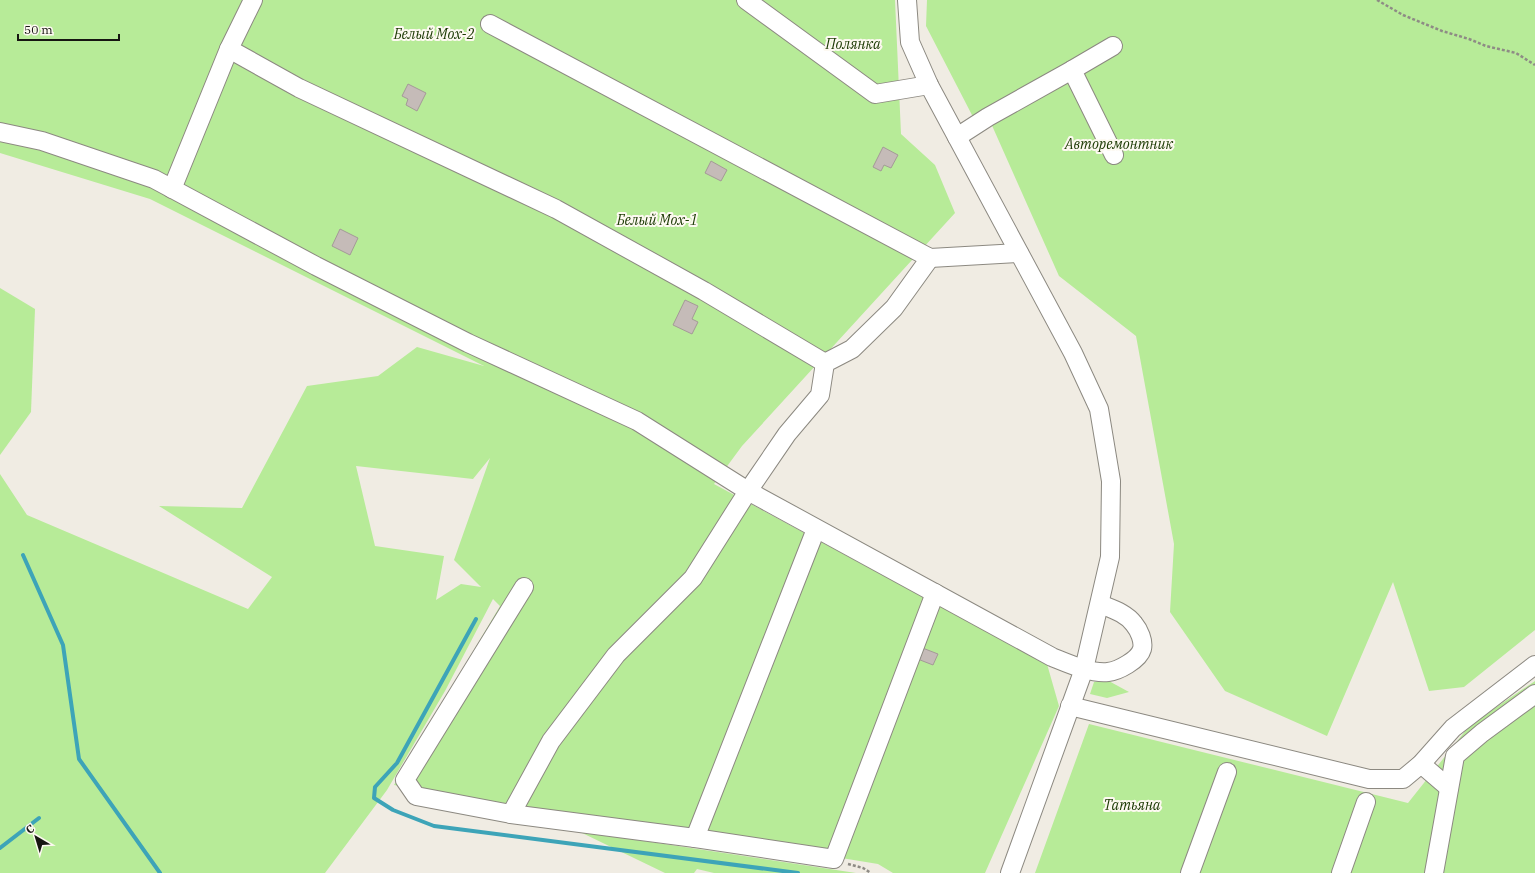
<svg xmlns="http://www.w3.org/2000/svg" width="1535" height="873" font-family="'IBM Plex Serif',serif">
<rect width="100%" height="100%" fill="#f0ece3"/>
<!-- green -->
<g fill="#b7eb98" fill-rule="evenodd">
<path d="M0,0H895L901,134L935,165L955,213L742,446L714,484L1047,664L1059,706L985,873H893L878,864L394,785L500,606L493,599L445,691L387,790L325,873H0V474L27,515L248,609L272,577L159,506L242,508L307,386L378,376L417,347L484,366L150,199L0,153ZM490,458L454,560L481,587L461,584L436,600L444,556L375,546L356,466L473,479Z"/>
<path d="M927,0H1535V630L1464,687L1429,691L1393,582L1327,736L1225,691L1170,612L1174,544L1136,336L1059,276L986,112L973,117L926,26Z"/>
<path d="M0,288L35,309L31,412L0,455Z"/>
<path d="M1107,680L1129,692L1107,698L1090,694L1094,682Z"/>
<path d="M1535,681V873H1035L1089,724L1408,803L1470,725Z"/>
<path d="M578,831L856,873H714L697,869L694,873H665Z"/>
</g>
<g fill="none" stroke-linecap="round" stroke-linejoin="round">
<!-- stream -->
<g stroke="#3da4b8" stroke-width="4">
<path d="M23,555L63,645L79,759L160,873"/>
<path d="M476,619L397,763L375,787L374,798L393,810L434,826L798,873"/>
<path d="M0,848L39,818"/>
</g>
</g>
<!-- building -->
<g fill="#c5bbb8" stroke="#a49a97">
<path d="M408,84L426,93L417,111L406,105L408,99L402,96Z"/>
<path d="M883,147L898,155L891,168L884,165L881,171L873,167Z"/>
<path d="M711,161L727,170L721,181L705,173Z"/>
<path d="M340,229L358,238L350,255L332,246Z"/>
<path d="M685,300L698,306L692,319L698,322L692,334L673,325Z"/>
<path d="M920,647L938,654L933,665L915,658Z"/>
</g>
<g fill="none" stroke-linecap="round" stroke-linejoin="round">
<defs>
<g id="minor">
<path d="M746,0L875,94L929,85"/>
<path d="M907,0L910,42L929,85L1073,353L1099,409L1111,481L1110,557L1084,669L1010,873"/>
<path d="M490,24L930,258L1019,253"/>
<path d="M229,49L299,88L556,209L704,291L825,363"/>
<path d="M1072,70L1113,46"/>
<path d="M0,132L42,141L154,179L316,266L468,343L637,421L748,491L1052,657C1067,663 1091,674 1108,672C1118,671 1139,660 1142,649C1144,641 1139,630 1134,624C1126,613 1112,609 1100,604"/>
<path d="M957,137L988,117L1072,70L1114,155"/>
<path d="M172,189L229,49L253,0"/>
<path d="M524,587L405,780L416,796L511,814L695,838L834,859L935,593"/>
<path d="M1070,706L1369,779H1403L1421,764L1453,728L1535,665"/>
<path d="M1421,764L1449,788"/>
<path d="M511,814L551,741L616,655L693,578L748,491L787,434L820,395L825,363L852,349L894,308L930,258"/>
<path d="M695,838L816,529"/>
<path d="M1190,873L1227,772"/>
<path d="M1341,873L1366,802"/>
<path d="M1434,873L1455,756L1482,733L1535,694"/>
</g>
</defs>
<!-- minor casing -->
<use href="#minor" stroke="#8c8981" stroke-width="20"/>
<!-- path -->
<g stroke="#8e8b85" stroke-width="2.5" stroke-dasharray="3 2" stroke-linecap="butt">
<path d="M1377,0L1403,15L1442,31L1469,39L1486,46L1516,53L1535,65"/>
<path d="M848,864L863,868L871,873"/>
</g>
<!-- minor -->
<use href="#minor" stroke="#fff" stroke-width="18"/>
</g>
<g text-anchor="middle" stroke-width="4" stroke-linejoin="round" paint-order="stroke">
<!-- park labels -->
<g font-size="14" font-style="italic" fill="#193800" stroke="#fdf9f1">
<text x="434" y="39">Белый Мох-2</text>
<text x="853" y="49">Полянка</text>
<text x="1119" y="149">Авторемонтник</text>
<text x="657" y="225">Белый Мох-1</text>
<text x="1132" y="810">Татьяна</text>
</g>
</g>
<!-- north arrow -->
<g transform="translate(36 837) rotate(322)" stroke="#fdf9f1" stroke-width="3" paint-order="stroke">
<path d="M0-3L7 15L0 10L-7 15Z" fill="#171512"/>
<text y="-6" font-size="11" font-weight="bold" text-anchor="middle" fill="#171512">С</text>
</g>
<!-- scale -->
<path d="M18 34v6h101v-6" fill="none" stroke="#171512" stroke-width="2"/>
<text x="24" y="34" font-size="12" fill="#171512" stroke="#fdf9f1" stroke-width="3" paint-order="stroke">50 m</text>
</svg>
